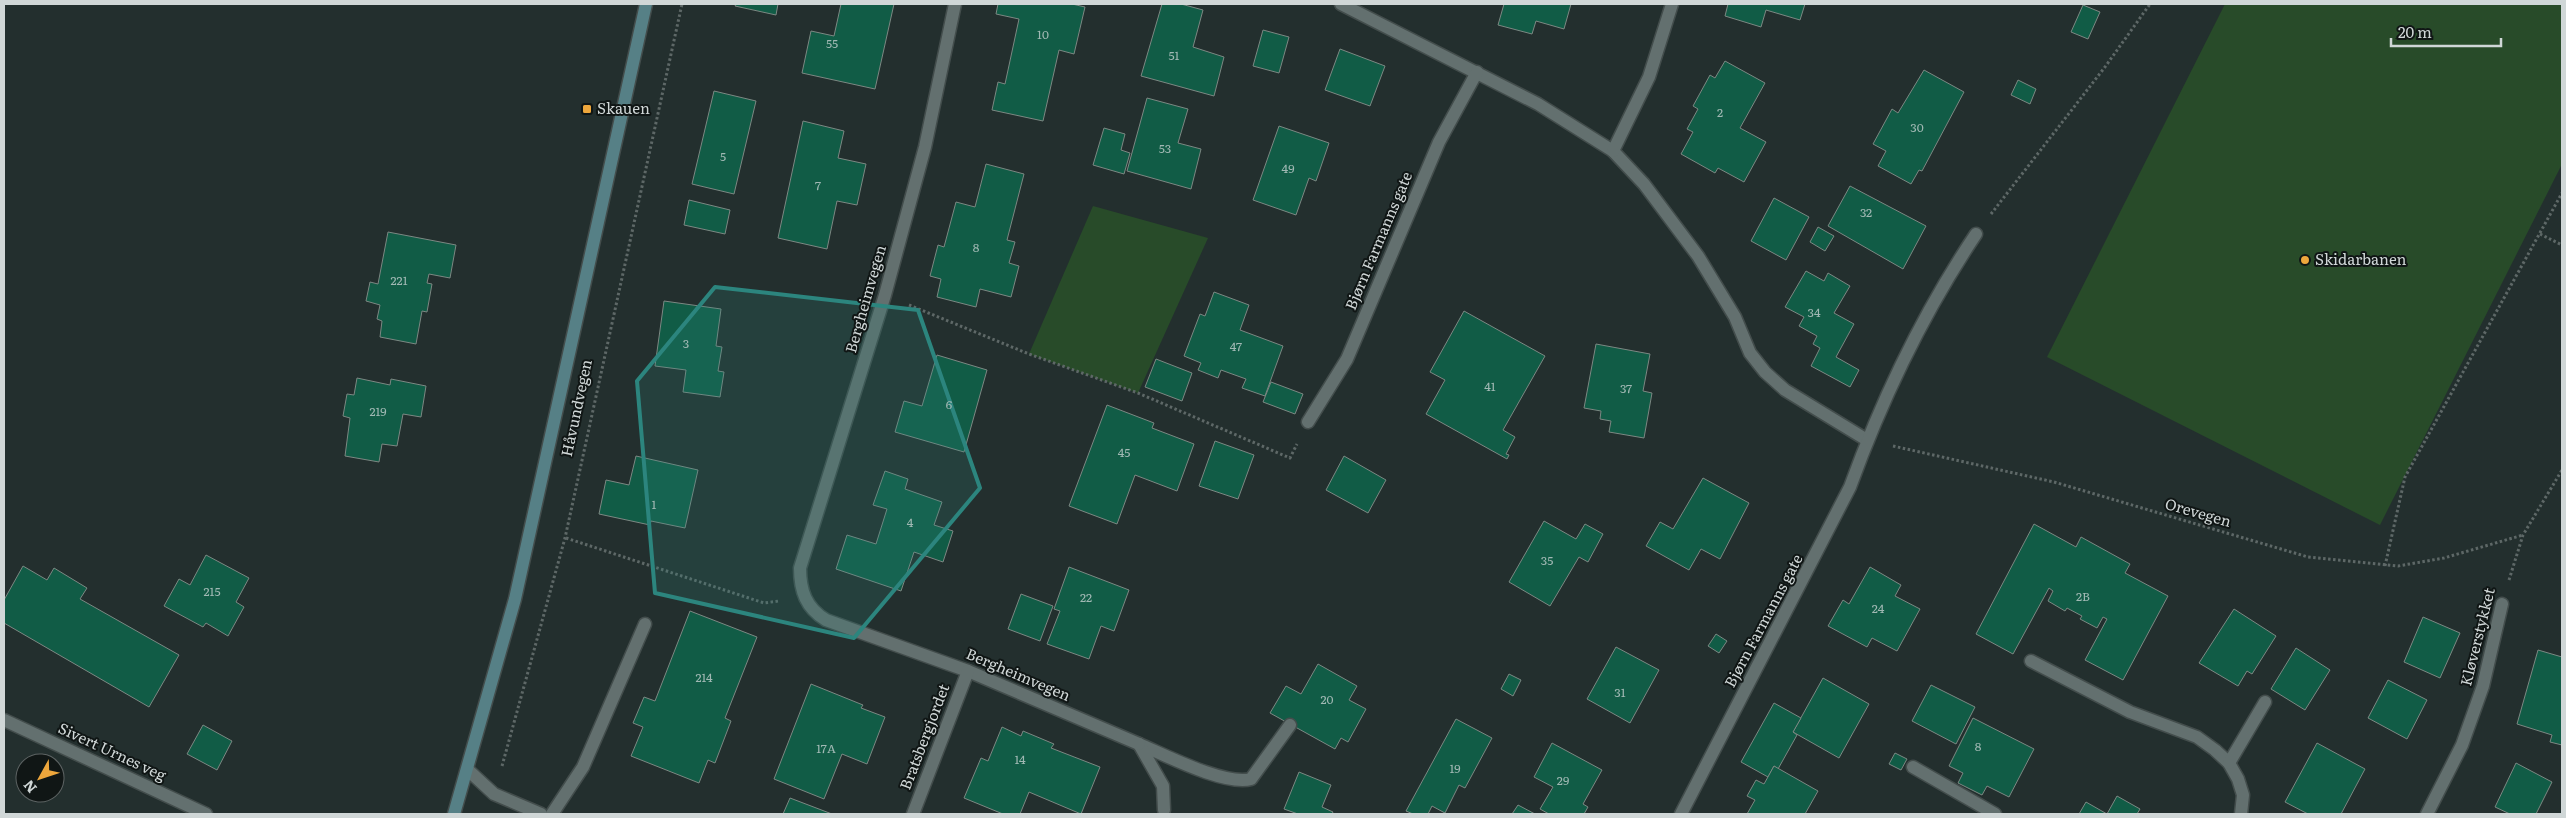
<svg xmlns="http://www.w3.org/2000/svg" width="2566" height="818" font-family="Literata,serif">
<rect width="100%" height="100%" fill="#232f2e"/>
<!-- green -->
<g fill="#284b29">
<path d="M2225,4H2562V164L2380,525L2047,357Z"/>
<path d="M1093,206L1208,238L1138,393L1029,354Z"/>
</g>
<!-- building -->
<g fill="#115c46" stroke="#7c8883">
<path d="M736,4H778L776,15L735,6Z"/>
<path d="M841,4H894L875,89L802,73L811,31L834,36Z"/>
<path d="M998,4H1072L1085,7L1074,54L1059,50L1043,121L992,110L998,82L1005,84L1019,19L996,14Z"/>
<path d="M1162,4H1181L1203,10L1193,47L1224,57L1214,96L1141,76Z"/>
<path d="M1504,4H1571L1564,29L1536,21L1532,34L1498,25Z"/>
<path d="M1728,4H1805L1800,20L1766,10L1761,27L1725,16Z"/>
<path d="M2083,5L2100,12L2088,39L2071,32Z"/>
<path d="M1263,30L1289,37L1279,73L1253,66Z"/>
<path d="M1340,49L1385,66L1370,106L1325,90Z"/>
<path d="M1725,61L1765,83L1740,128L1766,142L1744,182L1718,168L1715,173L1681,154L1693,132L1687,129L1698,109L1693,106L1710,75L1715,78Z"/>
<path d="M1924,70L1964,92L1922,171L1919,170L1911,184L1878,166L1886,151L1873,144L1892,109L1898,113Z"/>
<path d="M2018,80L2036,89L2030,104L2011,95Z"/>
<path d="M714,91L756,101L734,194L692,184Z"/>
<path d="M1147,98L1188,109L1178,143L1201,149L1191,189L1127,171Z"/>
<path d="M803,121L844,131L838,158L866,164L857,205L837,201L827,249L778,238Z"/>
<path d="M1279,126L1329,143L1316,181L1309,178L1296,215L1253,200Z"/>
<path d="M1104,128L1125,134L1121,150L1130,153L1124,174L1093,165Z"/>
<path d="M986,164L1024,174L1007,240L1015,242L1009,263L1019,266L1011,297L980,289L976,307L937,297L941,279L930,276L938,245L944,247L956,202L975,207Z"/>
<path d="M1850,186L1926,226L1903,269L1828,226Z"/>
<path d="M1774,198L1809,217L1786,260L1751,241Z"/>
<path d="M689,200L730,210L725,234L684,225Z"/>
<path d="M1818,227L1834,236L1825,251L1810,242Z"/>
<path d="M388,232L456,245L450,278L429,274L427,283L432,284L427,312L422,311L416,344L380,337L382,321L377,319L380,305L366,301L370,282L378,284Z"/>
<path d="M1806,271L1824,281L1828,273L1850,286L1834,313L1854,324L1836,357L1859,370L1850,387L1811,366L1820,348L1813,344L1817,336L1799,326L1804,317L1785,307Z"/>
<path d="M1214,292L1249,305L1240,330L1283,346L1265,396L1242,388L1246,379L1221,370L1218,378L1198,370L1201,363L1184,356L1200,314L1205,316Z"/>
<path d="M664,301L721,309L716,346L722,347L718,371L724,372L720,397L683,392L686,370L655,366Z"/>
<path d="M1464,311L1545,356L1503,430L1515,437L1506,454L1509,455L1507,459L1426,414L1445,380L1430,372Z"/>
<path d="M1596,344L1650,354L1643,391L1652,393L1644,438L1609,432L1611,421L1600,419L1601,411L1584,408Z"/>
<path d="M937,355L987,370L964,452L895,432L904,401L922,406Z"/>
<path d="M1156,359L1192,373L1182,401L1145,387Z"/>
<path d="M357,378L390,385L391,379L426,386L421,417L403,414L397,446L382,444L379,462L345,456L350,418L343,416L347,394L354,395Z"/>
<path d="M1271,382L1303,394L1295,414L1263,402Z"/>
<path d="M1107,405L1154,423L1152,428L1194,444L1177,491L1135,475L1117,524L1069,506Z"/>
<path d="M1215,441L1254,455L1238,499L1199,486Z"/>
<path d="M636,456L698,470L685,528L651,521L650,525L599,514L606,480L629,485Z"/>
<path d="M1344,456L1386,480L1368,513L1326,490Z"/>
<path d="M885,471L908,479L905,489L942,502L934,525L953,531L943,562L914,552L901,591L836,569L847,535L876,544L887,509L873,505Z"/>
<path d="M1703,478L1749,503L1720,559L1701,549L1689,570L1646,546L1660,522L1673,529Z"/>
<path d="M1544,521L1576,539L1585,524L1603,534L1588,562L1579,557L1550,606L1509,582Z"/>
<path d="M2034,524L2076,547L2081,537L2130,564L2125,573L2168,596L2123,680L2085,660L2107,619L2103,617L2097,628L2080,619L2082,616L2067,608L2065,611L2048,601L2053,591L2049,588L2013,654L1976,634Z"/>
<path d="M206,555L249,578L236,602L244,607L228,636L206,623L203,627L164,606L179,579L190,585Z"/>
<path d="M23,566L47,580L54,568L87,588L80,599L179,655L149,707L4,623V600Z"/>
<path d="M1069,567L1129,590L1114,631L1101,626L1089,659L1047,644L1060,611L1054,609Z"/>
<path d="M1870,567L1901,585L1895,596L1920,609L1897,651L1872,638L1867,647L1828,626L1843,600L1849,604Z"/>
<path d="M1021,594L1053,606L1040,641L1008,629Z"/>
<path d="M2234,609L2276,636L2252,674L2247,671L2238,686L2199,663Z"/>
<path d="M690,611L757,637L725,718L731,721L715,763L708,760L699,783L631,756L643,727L633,723L644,697L655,701Z"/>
<path d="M2423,617L2460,633L2440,678L2404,662Z"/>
<path d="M1716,634L1727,641L1719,653L1708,646Z"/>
<path d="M1616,647L1659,670L1630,723L1587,699Z"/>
<path d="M2296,648L2330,670L2305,710L2271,689Z"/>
<path d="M2538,650L2562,657V745L2550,742L2552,735L2517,724Z"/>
<path d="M1318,664L1357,686L1349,700L1366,709L1348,742L1341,738L1335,749L1270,713L1286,686L1301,694Z"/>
<path d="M1509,674L1521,680L1513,696L1501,689Z"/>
<path d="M1823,678L1869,704L1839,758L1793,732Z"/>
<path d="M2388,680L2427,700L2407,739L2368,718Z"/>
<path d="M811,684L863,705L861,708L885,717L867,764L842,754L824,799L774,779Z"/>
<path d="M1931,685L1975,707L1956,744L1912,721Z"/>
<path d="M1774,703L1801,718L1793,732L1797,735L1778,769L1774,766L1768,777L1741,762Z"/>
<path d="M1973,718L2034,749L2009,797L1987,786L1982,795L1958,783L1963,773L1949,766Z"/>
<path d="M1456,719L1492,738L1465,788L1459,785L1445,813L1432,806L1428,814H1413L1406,811Z"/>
<path d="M203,725L232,741L217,770L187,754Z"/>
<path d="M1002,727L1021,736L1023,731L1054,744L1051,748L1100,767L1081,814L1029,792L1020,814H1003L964,798L981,758L988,761Z"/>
<path d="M1552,743L1602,770L1583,804L1588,807L1584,814H1549L1540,809L1553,787L1534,777Z"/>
<path d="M2317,743L2365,769L2341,814H2308L2285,802Z"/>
<path d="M1895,753L1907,759L1901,770L1889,764Z"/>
<path d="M2516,763L2552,782L2536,814H2510L2495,807Z"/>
<path d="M1774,766L1818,791L1805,814H1747L1755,800L1747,796L1756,780L1764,784Z"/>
<path d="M1299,772L1331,785L1322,807L1333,812L1332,814H1298L1284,809Z"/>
<path d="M2117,796L2140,809L2137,814H2079L2086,802L2107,814Z"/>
<path d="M790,798L832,814H783Z"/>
<path d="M1518,805L1535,814H1512Z"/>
</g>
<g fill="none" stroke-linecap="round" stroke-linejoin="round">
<defs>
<g id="lane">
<path d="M2031,661L2130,712L2197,737L2215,750L2229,763L2238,779L2243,795L2241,814"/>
<path d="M1139,744C1165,755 1225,786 1251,779L1290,725"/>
<path d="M1139,744L1163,786L1164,810"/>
<path d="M2229,763L2265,702"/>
<path d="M1913,767L1995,814"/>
<path d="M468,770L494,794L541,814"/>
<path d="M552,814L583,767L645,624"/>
</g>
<g id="street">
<path d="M955,4L925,147L885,295L800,568C800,591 806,608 826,620L968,671L1139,744"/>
<path d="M1341,4L1538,104L1613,151L1644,184L1698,256L1735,317L1750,353L1765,372L1785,390L1867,440"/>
<path d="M1613,151L1649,77L1672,4"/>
<path d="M1308,422L1347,359L1439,142L1477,72"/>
<path d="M4,720L206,814"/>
<path d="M913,814L968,671"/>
<path d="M1681,814L1850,487C1882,399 1923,313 1976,234"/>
<path d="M2427,814L2462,745L2483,686L2502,604"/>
</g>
<path id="secondary" d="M454,814L515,599L646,4"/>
</defs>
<!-- lane casing -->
<use href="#lane" stroke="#434d4c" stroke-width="15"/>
<!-- street casing -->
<use href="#street" stroke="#434d4c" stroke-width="15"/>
<!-- secondary casing -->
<use href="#secondary" stroke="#434d4c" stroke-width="15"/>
<!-- path -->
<g stroke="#5e6867" stroke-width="3" stroke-dasharray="2.5 2.5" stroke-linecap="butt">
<path d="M1991,214L2105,67L2150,4"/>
<path d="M2540,234L2562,245"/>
<path d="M909,305L1029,354L1138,393L1290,458L1297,444"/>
<path d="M1893,446L2054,482L2308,557L2398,566L2444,558L2523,535"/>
<path d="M566,538L764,603L779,601"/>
<path d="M2385,566L2405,477L2562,193"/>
<path d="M2509,580L2523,535L2562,470"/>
<path d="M502,766L565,538L682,4"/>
</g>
<!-- lane -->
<use href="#lane" stroke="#63706f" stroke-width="12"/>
<!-- street -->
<use href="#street" stroke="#63706f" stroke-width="12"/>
<!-- secondary -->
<use href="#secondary" stroke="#568086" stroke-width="12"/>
</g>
<!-- marked area -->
<path fill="#2c857e" fill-opacity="0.2" stroke="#2c857e" stroke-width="4" stroke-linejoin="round" d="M715,287L918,310L980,488L854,638L655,593L637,381Z"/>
<!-- markers -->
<g fill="#eea73c" stroke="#101615" stroke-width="2">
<rect x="582" y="104" width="10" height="10" rx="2.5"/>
<circle cx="2305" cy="260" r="5"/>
</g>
<g text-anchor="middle" stroke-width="4" stroke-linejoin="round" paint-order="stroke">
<!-- number labels -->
<g font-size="12" fill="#a0b8b3">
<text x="1043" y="39">10</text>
<text x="832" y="48">55</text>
<text x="1174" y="60">51</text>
<text x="1720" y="117">2</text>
<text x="1917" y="132">30</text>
<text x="1165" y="153">53</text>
<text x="723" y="161">5</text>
<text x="1288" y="173">49</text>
<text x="818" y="190">7</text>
<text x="1866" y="217">32</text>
<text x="976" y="252">8</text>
<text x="399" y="285">221</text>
<text x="1814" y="317">34</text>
<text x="686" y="348">3</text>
<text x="1236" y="351">47</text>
<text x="1490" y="391">41</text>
<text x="1626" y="393">37</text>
<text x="949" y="409">6</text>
<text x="378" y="416">219</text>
<text x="1124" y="457">45</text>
<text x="654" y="509">1</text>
<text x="910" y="527">4</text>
<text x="1547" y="565">35</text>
<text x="212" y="596">215</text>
<text x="2083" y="601">2B</text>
<text x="1086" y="602">22</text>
<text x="1878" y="613">24</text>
<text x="704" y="682">214</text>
<text x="1620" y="697">31</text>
<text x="1327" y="704">20</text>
<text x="1978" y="751">8</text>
<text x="826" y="753">17A</text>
<text x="1020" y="764">14</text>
<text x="1455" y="773">19</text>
<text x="1563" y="785">29</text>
</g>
<!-- poi labels -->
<g font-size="15" fill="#d0d7d7" stroke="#101615" text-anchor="start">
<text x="597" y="114">Skauen</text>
<text x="2315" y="265">Skidarbanen</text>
</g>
<!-- street labels -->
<g font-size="15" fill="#d0d7d7" stroke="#101615">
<text transform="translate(1379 241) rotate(-67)" y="5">Bjørn Farmanns gate</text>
<text transform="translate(866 299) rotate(-74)" y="5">Bergheimvegen</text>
<text transform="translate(577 408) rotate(-78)" y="5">Håvundvegen</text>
<text transform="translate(2198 513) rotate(16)" y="5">Orevegen</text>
<text transform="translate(1764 621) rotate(-62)" y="5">Bjørn Farmanns gate</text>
<text transform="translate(2478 637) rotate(-76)" y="5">Kløverstykket</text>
<text transform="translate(1018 675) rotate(23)" y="5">Bergheimvegen</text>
<text transform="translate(925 737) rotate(-69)" y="5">Bratsbergjordet</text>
<text transform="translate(112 752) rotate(25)" y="5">Sivert Urnes veg</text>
</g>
</g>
<!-- border -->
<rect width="2566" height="818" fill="none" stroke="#d0d7d7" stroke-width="10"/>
<!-- north arrow -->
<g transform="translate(40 778) rotate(230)"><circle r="24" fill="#101615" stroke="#5d6363"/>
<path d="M0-4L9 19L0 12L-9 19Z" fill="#eea73c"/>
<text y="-8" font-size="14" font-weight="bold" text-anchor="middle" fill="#d0d7d7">N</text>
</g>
<!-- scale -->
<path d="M2391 38v8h110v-8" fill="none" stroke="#d0d7d7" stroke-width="2.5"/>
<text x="2398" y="38" font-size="15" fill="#d0d7d7" stroke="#101615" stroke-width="4" paint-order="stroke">20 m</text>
</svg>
